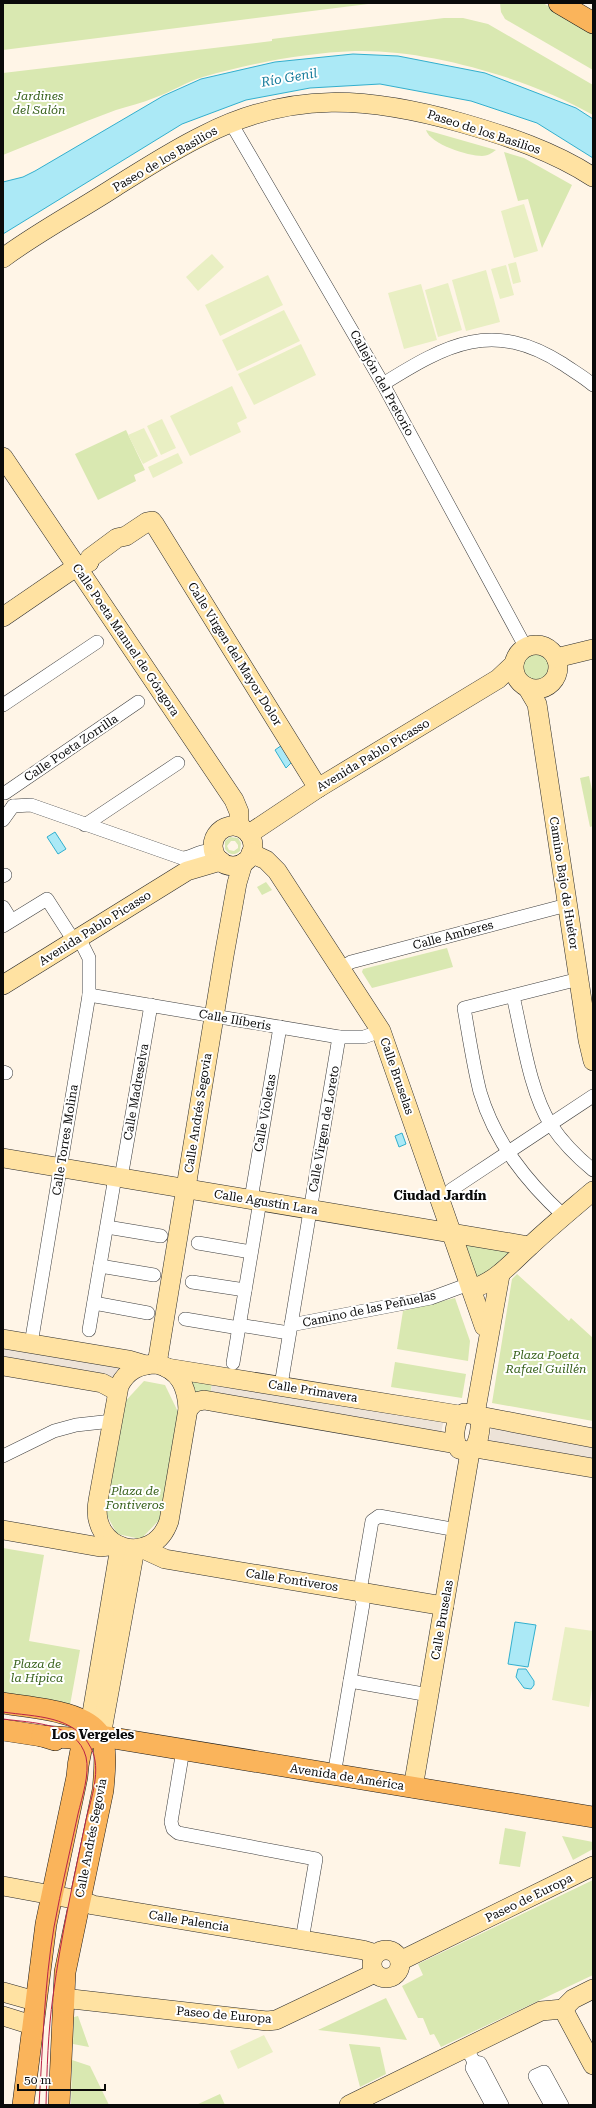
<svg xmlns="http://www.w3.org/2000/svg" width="596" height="2108" font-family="'Roboto Serif',serif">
<rect width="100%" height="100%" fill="#fff5e7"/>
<!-- green -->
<g fill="#d9e8b1" fill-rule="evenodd">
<path d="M3,3H376L3,50Z"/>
<path d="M500,3H543L593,32V70L505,19L501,12Z"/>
<path d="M444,18H463L488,24L593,85V115C530,79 429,49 355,51C304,53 252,63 203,77C186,82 171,92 154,98C142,103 128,106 116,110C78,124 41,140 3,155V73L272,41V39Z"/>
<path d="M426,130L496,150C492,153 487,156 482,156C468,156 430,144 426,130Z"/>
<path d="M504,152L524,158L572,185L542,248L528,199L518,201Z"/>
<path d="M126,430L145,470L134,475L136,481L98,500L75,454Z"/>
<circle cx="535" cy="667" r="16"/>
<path d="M589,776L593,795V826L590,827L580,778Z"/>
<path d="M230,837L238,838L241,843L240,851C234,856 229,855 225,849V841ZM231,841H235L238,845V848L234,851L229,850L227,846Z"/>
<path d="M266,882L272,890L262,895L257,887Z"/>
<path d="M447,948L453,967L372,988L362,972L363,969Z"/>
<path d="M463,1242L514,1248L479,1283Z"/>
<path d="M517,1274L569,1321L571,1318L593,1338V1421L492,1403L512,1279Z"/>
<path d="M455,1298L470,1341L468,1361L397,1349L403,1311Z"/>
<path d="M395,1362L466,1374L462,1398L391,1387Z"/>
<path d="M188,1373L213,1377L210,1398L195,1395Z"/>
<path d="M144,1381L165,1385L180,1416L163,1516L141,1539L117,1534L102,1506L120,1407Z"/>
<path d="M3,1548L44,1555L29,1641L80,1650L70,1705L3,1694Z"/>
<path d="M505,1828L526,1832L520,1867L499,1864Z"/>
<path d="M562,1836L593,1842V1849L573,1860Z"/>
<path d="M593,1880V1975L441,2047L434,2034L430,2035L423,2018H418L402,1986L423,1975L418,1964Z"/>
<path d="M386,1998L407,2040L318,2030Z"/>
<path d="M78,2016L89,2047L73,2044L74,2017Z"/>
<path d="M349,2044L380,2047L386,2074L360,2087Z"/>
<path d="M72,2060L90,2066L109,2105H71Z"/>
<path d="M220,2094L225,2105H196Z"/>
</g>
<!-- pitch -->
<g fill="#e9efc3">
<path d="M524,204L538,251L514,258L501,211Z"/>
<path d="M212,254L224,267L198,291L186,277Z"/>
<path d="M516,262L521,282L513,284L508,264Z"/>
<path d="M506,265L514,295L500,299L491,269Z"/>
<path d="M486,270L500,322L466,331L452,280Z"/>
<path d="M268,275L283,305L220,336L205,305Z"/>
<path d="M448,283L462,330L438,337L425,290Z"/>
<path d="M421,284L437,340L404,349L388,293Z"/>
<path d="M284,310L300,341L237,371L222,340Z"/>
<path d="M301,344L316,375L254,405L238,374Z"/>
<path d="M232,386L247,418L237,423L241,432L190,456L170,416Z"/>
<path d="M162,419L176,448L161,455L147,426Z"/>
<path d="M144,428L158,456L143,464L128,435Z"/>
<path d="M178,453L183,463L153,478L148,467Z"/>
<path d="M565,1627L593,1631V1682L589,1707L552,1700Z"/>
<path d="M264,2035L273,2052L238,2069L230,2051Z"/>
</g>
<!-- plaza -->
<g fill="#ede3d8">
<path d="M3,1346L125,1363L115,1382L3,1359Z"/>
<path d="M213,1377L444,1419L441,1433L210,1398Z"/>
<path d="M491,1428L593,1446V1460L489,1442Z"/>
</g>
<!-- water -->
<g fill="#abe9f6" stroke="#32afce">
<path d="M353,54L398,56L485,73L576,108L593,119V158L537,123L471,101L380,84L310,88L246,100L182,124L3,234V182L23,177L35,171L163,96L201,79L275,62Z"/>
<path d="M282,745L292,762L286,768L275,750Z"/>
<path d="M55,832L66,849L58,854L47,837Z"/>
<path d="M402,1133L406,1144L399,1147L395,1136Z"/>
<path d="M515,1622L536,1625L528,1667L508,1664Z"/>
<path d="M518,1669H526L534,1681V1685L531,1689L524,1688L516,1677Z"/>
</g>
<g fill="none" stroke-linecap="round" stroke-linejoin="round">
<defs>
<g id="street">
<path d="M231,123L383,384L526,648"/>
<path d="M383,384C447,344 493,319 563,364C573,371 584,377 593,385"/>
<path d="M3,705L97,642"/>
<path d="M5,793L138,702"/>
<path d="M13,806L31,805L182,858C192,858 198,851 208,851"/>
<path d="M3,820L13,806"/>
<path d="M85,825L178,763"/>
<path d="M3,876L5,875"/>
<path d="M3,907L11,920"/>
<path d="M3,926L47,899L74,941"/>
<path d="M341,968L351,962L567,905"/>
<path d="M89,995L339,1037H364L381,1031"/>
<path d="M513,996C522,1034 530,1093 551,1125C563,1143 577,1157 593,1170"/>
<path d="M3,1072L6,1073"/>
<path d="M121,1178L151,1005"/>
<path d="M451,1190L593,1096"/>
<path d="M251,1199L280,1027"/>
<path d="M564,1216C526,1181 495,1142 480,1092C473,1064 469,1036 464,1008L579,979"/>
<path d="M107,1227L161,1236"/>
<path d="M198,1243L251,1252"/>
<path d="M100,1266L154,1275"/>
<path d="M192,1282L245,1290"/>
<path d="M94,1303L148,1313"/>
<path d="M185,1319L239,1328"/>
<path d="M291,1324H296L431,1298L469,1284"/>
<path d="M239,1325L289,1333"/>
<path d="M89,1330L115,1177"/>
<path d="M31,1344L89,995V958L79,938"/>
<path d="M233,1363L260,1201"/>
<path d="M281,1385L339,1037"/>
<path d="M3,1456L54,1431L76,1425L112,1421"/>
<path d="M350,1681L429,1695"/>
<path d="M183,1750L171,1822L173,1829L178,1833L316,1859L302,1940"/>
<path d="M334,1775L363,1604L360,1591L372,1521L379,1516L457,1530"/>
<path d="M466,2047L474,2062L472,2068L492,2105"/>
<path d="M474,2062L480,2063L502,2105"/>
<path d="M551,2105L535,2076L544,2072L562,2105"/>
</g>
<g id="secondary">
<path d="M3,258C38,232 78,211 115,187C144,169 173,150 204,135C292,90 370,97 462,123C507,136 553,151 593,177"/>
<path d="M3,457L234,800L239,812V827"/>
<path d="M89,562L90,558L117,538L126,536L147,522L152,521L155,525L318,788"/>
<path d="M3,617L73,569L89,562"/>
<circle cx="536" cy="667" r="22"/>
<path d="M556,658L593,649"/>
<path d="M527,687L537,704L588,1040L593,1061"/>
<circle cx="233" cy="846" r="20"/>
<path d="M249,834L318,788L498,679L514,664"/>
<path d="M251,853L266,860L277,871L381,1031L484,1326L490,1327"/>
<path d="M3,985L187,871L221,861"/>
<path d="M3,1158L529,1246"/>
<path d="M471,1289C496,1282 511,1263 530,1246C550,1227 572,1209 593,1191"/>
<path d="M3,1339L129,1360L146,1365"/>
<path d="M157,1364L224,956L237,883L243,863"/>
<path d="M157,1364C180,1370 187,1387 188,1409L169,1521C153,1568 89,1551 98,1501L119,1386C127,1370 140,1364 157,1364Z"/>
<path d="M3,1366L102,1383L117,1391"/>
<path d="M167,1368L459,1415"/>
<path d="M188,1409L195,1402L204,1400L456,1444"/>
<path d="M464,1413L593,1438"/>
<path d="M475,1414L500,1275"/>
<path d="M459,1415C455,1427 452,1439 459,1449L470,1452C480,1445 480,1429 481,1418"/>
<path d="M475,1448L593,1468"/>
<path d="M3,1530L100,1547L117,1545"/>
<path d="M141,1548L165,1559L444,1606"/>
<path d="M90,1725L120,1547"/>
<path d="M101,1736L135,1549"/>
<path d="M413,1788L470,1452"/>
<path d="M3,1886L79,1900L93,1905L363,1950L376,1954"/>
<circle cx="386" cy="1964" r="14"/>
<path d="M400,1961L593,1866"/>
<path d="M3,1992L35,2001"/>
<path d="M63,1998L267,2021L276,2020L375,1973"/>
<path d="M563,2009L593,2065"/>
<path d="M563,2009L573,1999L593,1989"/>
<path d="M3,2016L32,2025"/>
<path d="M349,2105L541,2011L563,2009"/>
</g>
<g id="primary">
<path d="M559,3L593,23"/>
<path d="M3,1703C31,1708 84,1710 100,1735C108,1747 104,1777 103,1790L65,1972L59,2105"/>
<path d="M3,1730L42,1736L55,1740"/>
<path d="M42,1736L85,1739L101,1736L593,1817"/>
<path d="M23,2105L46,1924L77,1777C78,1760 82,1743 89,1727"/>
</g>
</defs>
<!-- street casing -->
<use href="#street" stroke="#3d3d3d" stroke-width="14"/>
<!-- secondary casing -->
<use href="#secondary" stroke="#2c2c2c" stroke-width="20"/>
<!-- primary casing -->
<use href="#primary" stroke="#1b1b1b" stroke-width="22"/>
<!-- street -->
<use href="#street" stroke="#fff" stroke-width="13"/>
<!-- secondary -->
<use href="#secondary" stroke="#ffe2a2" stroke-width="19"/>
<!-- primary -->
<use href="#primary" stroke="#fab45b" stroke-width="21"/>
<!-- tram -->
<g stroke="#ba2247" stroke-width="1">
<path d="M3,1712C36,1717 74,1715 91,1748C102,1770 91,1798 86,1820C74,1878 61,1936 53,1996C48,2032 47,2069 46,2105"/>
<path d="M3,1719C31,1723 77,1722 86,1757C90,1774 82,1797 78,1814C70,1851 61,1889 54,1927C44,1986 43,2045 39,2105"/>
</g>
</g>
<g text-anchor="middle" stroke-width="4" stroke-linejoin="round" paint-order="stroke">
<!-- park labels -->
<g font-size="12" font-style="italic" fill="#37611b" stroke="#fff">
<text x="39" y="100">Jardines<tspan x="39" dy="14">del Salón</tspan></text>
<text x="546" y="1359">Plaza Poeta<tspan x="546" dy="14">Rafael Guillén</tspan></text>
<text x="135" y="1495">Plaza de<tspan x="135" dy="14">Fontiveros</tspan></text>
<text x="37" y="1668">Plaza de<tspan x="37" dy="14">la Hípica</tspan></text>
</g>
<!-- street labels -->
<g font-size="12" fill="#0a0a0a" stroke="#fff">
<text transform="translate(484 132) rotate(18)" y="4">Paseo de los Basilios</text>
<text transform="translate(165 159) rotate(-30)" y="4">Paseo de los Basilios</text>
<text transform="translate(382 383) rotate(61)" y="4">Callejón del Pretorio</text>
<text transform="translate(126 640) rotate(56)" y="4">Calle Poeta Manuel de Góngora</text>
<text transform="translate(235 654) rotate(58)" y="4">Calle Virgen del Mayor Dolor</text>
<text transform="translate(71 748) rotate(-34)" y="4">Calle Poeta Zorrilla</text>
<text transform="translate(373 755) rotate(-31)" y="4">Avenida Pablo Picasso</text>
<text transform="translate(564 883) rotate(81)" y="4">Camino Bajo de Huétor</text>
<text transform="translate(95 928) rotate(-32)" y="4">Avenida Pablo Picasso</text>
<text transform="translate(453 935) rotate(-15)" y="4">Calle Amberes</text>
<text transform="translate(235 1020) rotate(10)" y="4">Calle Ilíberis</text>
<text transform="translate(397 1076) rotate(71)" y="4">Calle Bruselas</text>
<text transform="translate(136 1092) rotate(-80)" y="4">Calle Madreselva</text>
<text transform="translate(198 1113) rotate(-81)" y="4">Calle Andrés Segovia</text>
<text transform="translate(265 1113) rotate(-80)" y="4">Calle Violetas</text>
<text transform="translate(324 1129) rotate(-80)" y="4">Calle Virgen de Loreto</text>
<text transform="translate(65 1140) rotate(-81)" y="4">Calle Torres Molina</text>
<text transform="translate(266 1202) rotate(9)" y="4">Calle Agustín Lara</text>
<text transform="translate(369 1309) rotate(-12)" y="4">Camino de las Peñuelas</text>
<text transform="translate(313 1391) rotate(9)" y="4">Calle Primavera</text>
<text transform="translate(292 1580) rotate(9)" y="4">Calle Fontiveros</text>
<text transform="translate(442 1620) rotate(-80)" y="4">Calle Bruselas</text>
<text transform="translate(347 1777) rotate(9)" y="4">Avenida de América</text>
<text transform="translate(91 1838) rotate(-79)" y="4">Calle Andrés Segovia</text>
<text transform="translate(529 1898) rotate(-26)" y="4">Paseo de Europa</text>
<text transform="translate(189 1921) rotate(9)" y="4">Calle Palencia</text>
<text transform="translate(224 2015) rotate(5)" y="4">Paseo de Europa</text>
</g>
<!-- water labels -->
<g font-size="13" font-style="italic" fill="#147b9b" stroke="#fff">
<text transform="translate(289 77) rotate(-10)" y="5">Río Genil</text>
</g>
<!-- neighbourhood labels -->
<g font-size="13" font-weight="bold" fill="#0a0a0a" stroke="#fff">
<text x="440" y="1200">Ciudad Jardín</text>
<text x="93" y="1739">Los Vergeles</text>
</g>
</g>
<!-- border -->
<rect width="596" height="2108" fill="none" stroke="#0a0a0a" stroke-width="8"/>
<!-- scale -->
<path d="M18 2084v6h87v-6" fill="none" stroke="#0a0a0a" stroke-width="2"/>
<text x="24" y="2084" font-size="12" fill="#0a0a0a" stroke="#ffffff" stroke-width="3" paint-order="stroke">50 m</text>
</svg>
